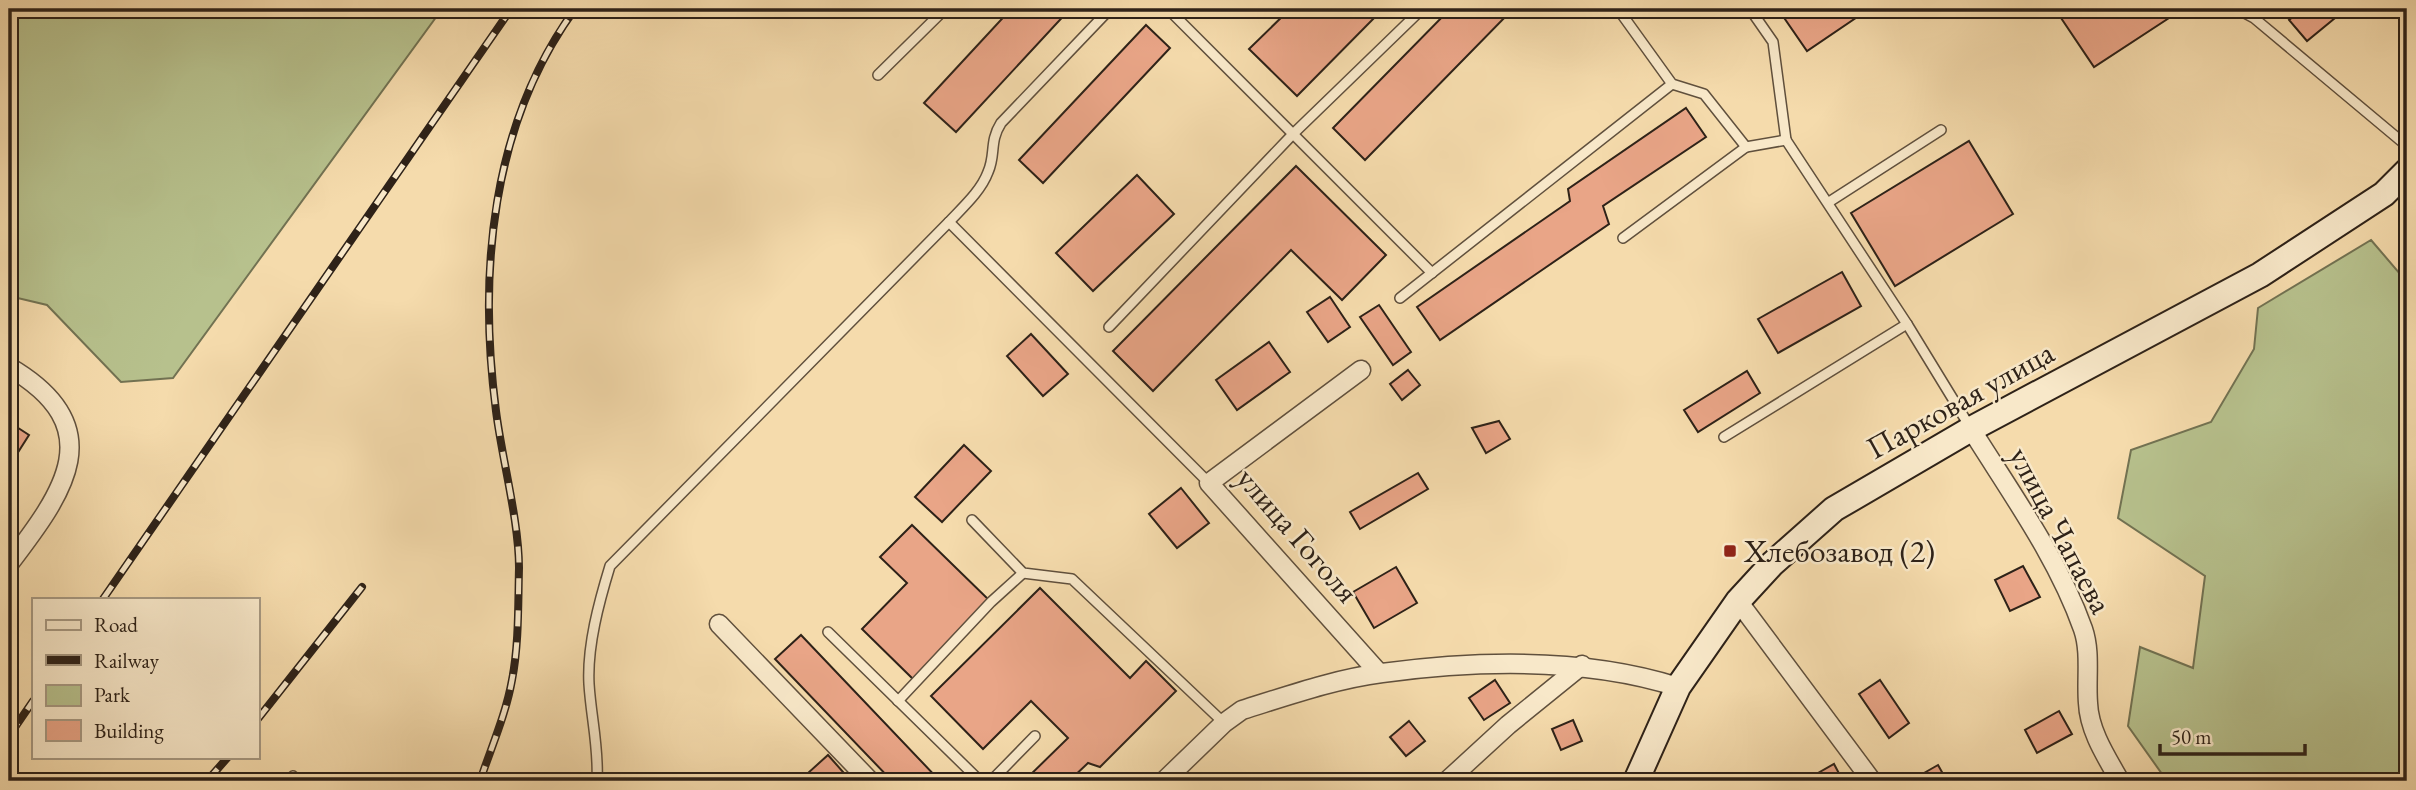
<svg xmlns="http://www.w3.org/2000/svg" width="2416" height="790" font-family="'EB Garamond',serif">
<rect width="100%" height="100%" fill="#f5dbac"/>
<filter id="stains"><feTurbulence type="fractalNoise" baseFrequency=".00286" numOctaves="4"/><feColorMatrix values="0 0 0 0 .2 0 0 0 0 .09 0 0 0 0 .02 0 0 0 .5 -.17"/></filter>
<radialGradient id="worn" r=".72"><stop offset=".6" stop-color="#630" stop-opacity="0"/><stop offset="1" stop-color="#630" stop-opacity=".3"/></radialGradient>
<!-- green -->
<g fill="#b7c18d" stroke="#727252" stroke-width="2">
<path d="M9,9H442L173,378L121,382L47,305L9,296Z"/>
<path d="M2371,240L2407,282V781H2167L2128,726L2140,647L2193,668L2205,576L2118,518L2131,450L2211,422L2254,349L2258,308Z"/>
</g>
<!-- building -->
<g fill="#e9a587" stroke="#2e2218" stroke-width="2">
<path d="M1011,9H1070L956,132L924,103Z"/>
<path d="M1290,9H1383L1297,96L1249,49Z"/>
<path d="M1450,9H1513L1365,160L1333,128Z"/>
<path d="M1778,9H1869L1807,51Z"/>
<path d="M2055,9H2163L2169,18L2094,67Z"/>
<path d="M2303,9H2346L2307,41L2289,20Z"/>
<path d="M1146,25L1170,48L1043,183L1019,160Z"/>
<path d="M1686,108L1706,137L1603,206L1609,224L1440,340L1417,307L1570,201L1568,189Z"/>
<path d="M1969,141L2013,214L1895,286L1851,213Z"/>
<path d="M1296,166L1386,255L1342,300L1291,250L1153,391L1113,351Z"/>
<path d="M1137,175L1174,214L1093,291L1056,253Z"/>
<path d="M1842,272L1861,306L1778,353L1758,319Z"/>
<path d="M1330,297L1350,327L1328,342L1307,312Z"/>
<path d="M1379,305L1411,352L1393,365L1360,317Z"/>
<path d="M1031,334L1068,374L1043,396L1007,356Z"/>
<path d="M1269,342L1290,372L1237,410L1216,380Z"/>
<path d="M1408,370L1420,385L1402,400L1390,384Z"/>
<path d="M1747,371L1760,393L1698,432L1684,410Z"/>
<path d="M1499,421L1510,439L1486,453L1472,428Z"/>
<path d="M9,422L29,435L15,457L9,453Z"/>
<path d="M964,445L991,471L942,522L915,497Z"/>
<path d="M1418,473L1428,489L1360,529L1350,512Z"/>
<path d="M1181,488L1209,523L1177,548L1149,514Z"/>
<path d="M912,525L991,602L914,680L862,629L907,583L880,557Z"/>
<path d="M2023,566L2040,597L2010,611L1995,580Z"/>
<path d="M1396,567L1417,603L1374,628L1353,592Z"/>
<path d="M1040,588L1130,678L1146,661L1176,691L1100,767L1088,763L1069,781H1024L1068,738L1031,701L983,749L931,696Z"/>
<path d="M801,635L940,781H892L775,659Z"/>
<path d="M1495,680L1510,703L1484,720L1469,698Z"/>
<path d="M1880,680L1909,723L1889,738L1859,694Z"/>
<path d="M2059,711L2072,734L2037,753L2025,730Z"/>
<path d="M1573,720L1582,741L1561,750L1552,729Z"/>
<path d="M1409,721L1425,741L1406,756L1390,737Z"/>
<path d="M828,755L851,781H815L808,773Z"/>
<path d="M1834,764L1843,781H1814L1811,777Z"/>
<path d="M1938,765L1947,781H1920L1917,777Z"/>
</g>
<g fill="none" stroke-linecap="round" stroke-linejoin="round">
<defs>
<g id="lane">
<path d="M1168,9L1432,273"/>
<path d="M1618,9L1672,84L1704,94L1746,147L1786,140L1907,324L1970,427"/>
<path d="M1750,9L1773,42L1786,140"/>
<path d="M2237,9L2254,18L2407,146"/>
<path d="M878,75L945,9"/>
<path d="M1829,202L1941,130"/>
<path d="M949,222C963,207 981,191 988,172C996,154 989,142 1001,123L1110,9"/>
<path d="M1623,238L1746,147"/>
<path d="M1400,298L1672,84"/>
<path d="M1109,327L1293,134L1422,9"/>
<path d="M1724,437L1907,324"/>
<path d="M972,520L1023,573L1072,579L1224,723"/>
<path d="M828,632L980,781"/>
<path d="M898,701L991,602L1023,573"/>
<path d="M293,776L299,781"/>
<path d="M597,781C599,748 591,717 589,684C587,646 599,602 610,566L949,222L1209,483"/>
<path d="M991,781L1035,736"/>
</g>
<g id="street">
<path d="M9,367C112,427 64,492 9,564"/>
<path d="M1361,370L1209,483L1379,673"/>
<path d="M1971,429C2011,493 2058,558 2083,629C2091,652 2086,679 2088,703C2089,731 2107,758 2120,781"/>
<path d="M1738,601L1872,781"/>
<path d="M719,624L870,781"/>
<path d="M1164,781L1224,723L1242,710C1287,696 1335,679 1382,673C1479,660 1584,657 1678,687"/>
<path d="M1447,781L1508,725L1582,665"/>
</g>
<path id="secondary" d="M1636,781L1678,687L1738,601L1772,564L1834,509L1971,429L2260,275L2384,194L2407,171"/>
</defs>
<!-- lane casing -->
<use href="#lane" stroke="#60503d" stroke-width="12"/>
<!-- street casing -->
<use href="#street" stroke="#60503d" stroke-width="21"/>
<!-- secondary casing -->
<use href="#secondary" stroke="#2e2218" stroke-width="28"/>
<!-- lane -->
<use href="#lane" stroke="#f8e8c9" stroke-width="9"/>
<!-- street -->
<use href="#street" stroke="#f8e8c9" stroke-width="18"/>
<!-- secondary -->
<use href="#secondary" stroke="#f8e8c9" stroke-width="24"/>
<defs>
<g id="rail">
<path d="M103,599L511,9"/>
<path d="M257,720L362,587"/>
<path d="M9,736L33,701"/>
<path d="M207,781L228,757"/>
<path d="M480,781C491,748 506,714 512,680C519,644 518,605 519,568C519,521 502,459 496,411C478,273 491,124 575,9"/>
</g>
</defs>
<!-- rail casing -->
<use href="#rail" stroke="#2e2218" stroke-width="8"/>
<!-- rail -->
<use href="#rail" stroke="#f8e8c9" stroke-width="5" stroke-dasharray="16" stroke-linecap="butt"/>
</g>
<!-- markers -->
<rect fill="#8f2418" stroke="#f8e8c9" stroke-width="2.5" x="1723" y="544" width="14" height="14" rx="3.5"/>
<g text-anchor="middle" stroke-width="5" stroke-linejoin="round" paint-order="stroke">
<!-- street labels -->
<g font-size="32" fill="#2e2218" stroke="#f8e8c9">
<text transform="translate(1960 400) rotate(-29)" y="11">Парковая улица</text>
<text transform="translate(2061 530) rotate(62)" y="11">улица Чапаева</text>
<text transform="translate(1298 535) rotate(49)" y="11">улица Гоголя</text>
</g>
<!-- poi labels -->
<g font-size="32" fill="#2e2218" stroke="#f8e8c9" text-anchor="start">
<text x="1744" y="562">Хлебозавод (2)</text>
</g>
</g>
<!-- margin -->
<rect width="2416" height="790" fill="none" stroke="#f5dbac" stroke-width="35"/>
<rect x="10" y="10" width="2395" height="769" fill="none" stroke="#2e2218" stroke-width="3.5"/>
<rect x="18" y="18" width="2381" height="755" fill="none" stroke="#2e2218" stroke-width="2"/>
<!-- legend -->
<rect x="32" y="598" width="228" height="161" fill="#f8e8c9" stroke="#a79982" stroke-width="2"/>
<rect x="46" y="620" width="35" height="10" fill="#f8e8c9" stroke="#a79982" stroke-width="2"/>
<text x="94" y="632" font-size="21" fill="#2e2218">Road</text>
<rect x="46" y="655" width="35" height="10" fill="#2e2218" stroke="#a79982" stroke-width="2"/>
<text x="94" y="668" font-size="21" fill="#2e2218">Railway</text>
<rect x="46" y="685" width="35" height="21" fill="#b7c18d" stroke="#a79982" stroke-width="2"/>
<text x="94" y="702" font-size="21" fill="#2e2218">Park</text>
<rect x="46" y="720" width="35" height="21" fill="#e9a587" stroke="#a79982" stroke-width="2"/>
<text x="94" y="738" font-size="21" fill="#2e2218">Building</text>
<!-- scale -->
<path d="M2160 744v10h145v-10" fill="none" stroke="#2e2218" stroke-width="3.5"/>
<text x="2171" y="744" font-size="21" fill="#2e2218" stroke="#f8e8c9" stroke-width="5" paint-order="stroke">50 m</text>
<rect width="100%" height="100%" filter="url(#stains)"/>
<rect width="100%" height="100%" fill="url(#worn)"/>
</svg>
